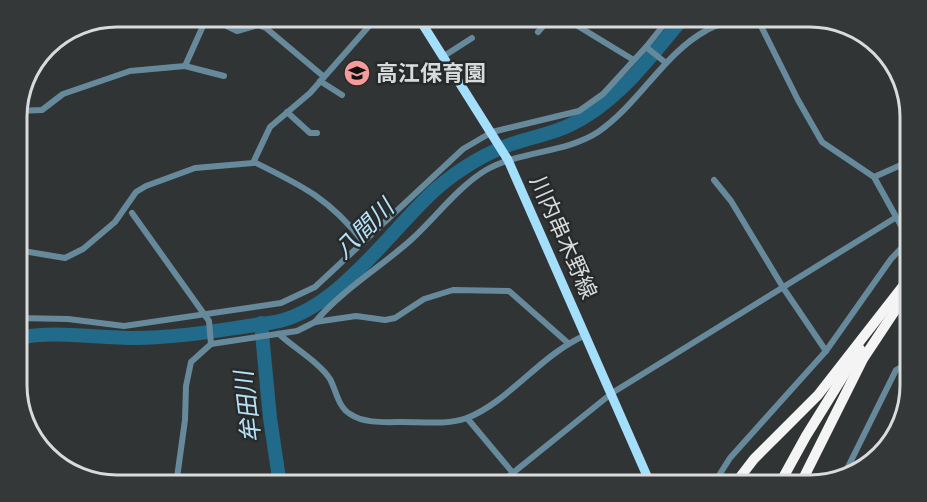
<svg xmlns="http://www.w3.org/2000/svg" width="927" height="502" font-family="Figtree,'Noto Sans JP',sans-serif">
<rect width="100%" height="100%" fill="#313435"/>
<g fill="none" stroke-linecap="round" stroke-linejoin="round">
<!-- river -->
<g stroke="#216a89" stroke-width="14">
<path d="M261,323L270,418L280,485"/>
<path d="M17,338C56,330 95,338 135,338C181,338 224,329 269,323C335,315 390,230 436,189C459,169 490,150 518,142C536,136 554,133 570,125C616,103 646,62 678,24L688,17"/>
</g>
<!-- minor -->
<g stroke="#668a9b" stroke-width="6">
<path d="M208,17L237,31L258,25L266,28L323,76"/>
<path d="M563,17L632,59"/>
<path d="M758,20L798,100L822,142L874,177L910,242"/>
<path d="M107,25L108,20"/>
<path d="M574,25L582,17"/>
<path d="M538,32L551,17"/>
<path d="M646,47L666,63"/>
<path d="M444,56L472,38"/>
<path d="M185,66L224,76"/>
<path d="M320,81L342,95"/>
<path d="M17,111L42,110L63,94L130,71L185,66L207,17"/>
<path d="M287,112L310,133H317"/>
<path d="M254,162C303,186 330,199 364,243"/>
<path d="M874,177L910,161"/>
<path d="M714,180L731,201L784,289L826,351"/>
<path d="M132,213L209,321L211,344"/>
<path d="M17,250L65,258L83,249L115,222L136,192L146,186L195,168L253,163L270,127L310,93L377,17"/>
<path d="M17,318L68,319L124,326L281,303L315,287L463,149L492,132L579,111L603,94L646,47L670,17"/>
<path d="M315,322L356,316L385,320L395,318L424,299L453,290L509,291L568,343"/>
<path d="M279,334C294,348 320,363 330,379C336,390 338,407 350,414C365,424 386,422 403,422C423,422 448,425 467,418C510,401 541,354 586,335"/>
<path d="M467,418L523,485"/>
<path d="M843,477L896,370L910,362"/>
<path d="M176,485L185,420L186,386L191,362L211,344L297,331L315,322C342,290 381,267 412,239C435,218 459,186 486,170C519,151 566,153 598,132C639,104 664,53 707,30C728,18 752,25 773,17"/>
<path d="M498,485L612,393L895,218"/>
<path d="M637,485L648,479"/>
<path d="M706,485L718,477L730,458L826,351L891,259L909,240"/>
</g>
<!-- primary -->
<path stroke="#a3defb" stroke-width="9" d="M418,17L508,160L651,485"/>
<!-- motorway -->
<g stroke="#f4f4f4" stroke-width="10">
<path d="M734,485L754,459L818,395L910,277"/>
<path d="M779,485L806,436L860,349"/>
<path d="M800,485L863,359L910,288"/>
</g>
</g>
<!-- icons -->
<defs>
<symbol id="school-disc" viewBox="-11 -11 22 22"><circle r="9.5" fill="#f59b9a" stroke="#272a2b"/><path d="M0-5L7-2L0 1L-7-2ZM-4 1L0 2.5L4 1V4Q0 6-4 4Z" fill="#111"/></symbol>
</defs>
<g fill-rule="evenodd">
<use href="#school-disc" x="342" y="58" width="30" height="30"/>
</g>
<g text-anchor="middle" stroke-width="5" stroke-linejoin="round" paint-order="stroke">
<!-- poi labels -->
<g font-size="22" font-weight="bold" fill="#d9dadb" stroke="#272a2b" text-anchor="start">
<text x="376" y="81">高江保育園</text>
</g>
<!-- street labels -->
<g font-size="22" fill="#d9dadb" stroke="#272a2b">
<text transform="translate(564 237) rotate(66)" y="8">川内串木野線</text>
</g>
<!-- water labels -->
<g font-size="24" font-style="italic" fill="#b6e2f8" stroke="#272a2b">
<text transform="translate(364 229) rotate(-45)" y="8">八間川</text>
<text transform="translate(248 407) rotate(-97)" y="8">牟田川</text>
</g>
</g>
<!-- crop -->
<path d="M0 0H927V502H0ZM117 27H810A90 90 0 0 1 900 117V385A90 90 0 0 1 810 475H117A90 90 0 0 1 27 385V117A90 90 0 0 1 117 27Z" fill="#353839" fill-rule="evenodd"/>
<path fill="none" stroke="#d9dadb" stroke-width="3" d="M117 27H810A90 90 0 0 1 900 117V385A90 90 0 0 1 810 475H117A90 90 0 0 1 27 385V117A90 90 0 0 1 117 27Z"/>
</svg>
